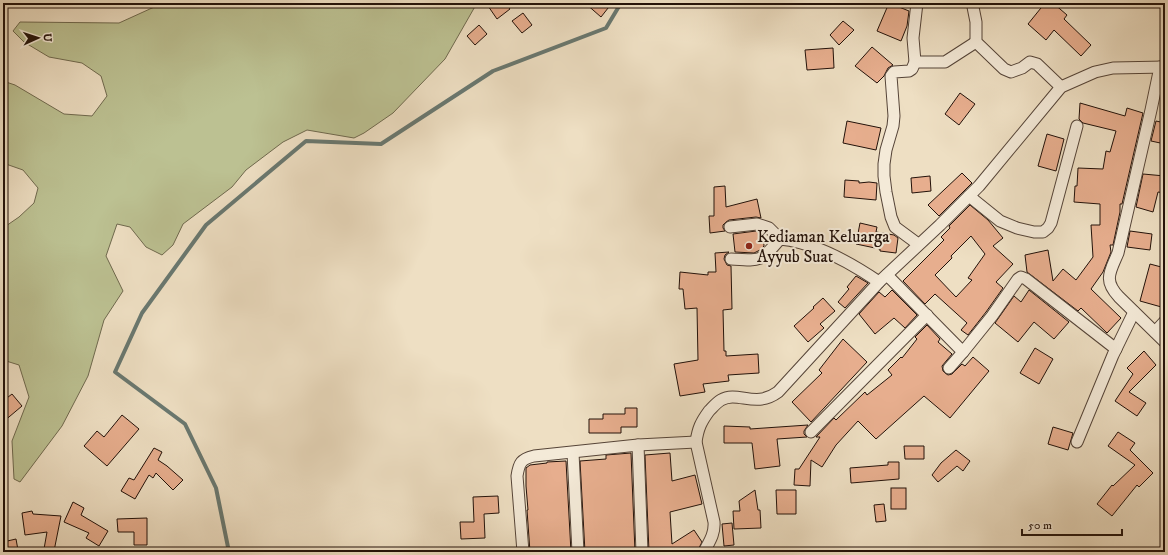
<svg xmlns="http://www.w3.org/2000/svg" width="1168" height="555" font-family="'IM FELL DW Pica',serif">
<rect width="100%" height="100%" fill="#eedfc3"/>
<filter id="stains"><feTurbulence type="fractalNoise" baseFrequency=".005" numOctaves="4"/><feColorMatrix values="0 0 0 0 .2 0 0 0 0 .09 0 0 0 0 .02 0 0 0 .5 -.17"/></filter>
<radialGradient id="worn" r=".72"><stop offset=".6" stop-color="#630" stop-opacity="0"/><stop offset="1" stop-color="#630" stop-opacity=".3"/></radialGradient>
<!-- green -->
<path fill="#bcc192" stroke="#6f694e" d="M163,3H477L445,59L393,113L364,133L354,138L307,130L283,142L246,170L232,187L183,224L173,245L162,255L146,247L130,227L117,224L106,256L123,291L104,320L88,376L62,426L20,482L14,479L12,441L29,397L19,365L3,360V228L19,217L34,203L38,188L23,170L3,163V81L15,85L64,114L92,116L107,96L101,76L82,63L49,57L24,42L13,31L20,22L119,23Z"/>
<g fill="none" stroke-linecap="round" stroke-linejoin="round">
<!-- stream -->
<path stroke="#697870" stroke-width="4" d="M229,552L216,488L185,424L115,372L142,313L206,225L306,141L381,144L493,71L606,28L621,3"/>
</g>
<!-- building -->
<g fill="#e7ae8e" stroke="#221109" fill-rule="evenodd">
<path d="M486,3H505L510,9L497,19Z"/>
<path d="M585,3H612L601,17Z"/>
<path d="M889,3L909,11L907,26L901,41L877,31Z"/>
<path d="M1045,3H1053L1067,15L1064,19L1091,45L1081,56L1054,30L1046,40L1028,24Z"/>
<path d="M523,13L532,25L522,33L512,21Z"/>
<path d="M843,21L854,30L839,45L830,35Z"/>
<path d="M479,25L487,34L475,45L467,36Z"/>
<path d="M872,47L893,65L888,68L884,76L877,83L855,66Z"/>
<path d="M833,48L834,68L807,70L805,50Z"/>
<path d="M960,93L975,104L959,125L945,114Z"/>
<path d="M1080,103L1125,116L1127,108L1143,113L1122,204H1120V212L1113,245H1110L1111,252L1103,272L1091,289L1121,318L1107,333L1081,308L1078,311L1027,272L1025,255L1048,250L1053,281L1063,269L1076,280L1093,257L1091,225H1100V204L1074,202L1075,186H1077L1078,168L1103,169L1106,151L1110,152L1116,131L1083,123L1079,119Z"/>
<path d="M847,121L881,128L876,150L843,143Z"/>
<path d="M1156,121L1165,123V144L1151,141Z"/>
<path d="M1047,134L1064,139L1056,171L1038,166Z"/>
<path d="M962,173L972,183L939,216L928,205Z"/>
<path d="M1143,174L1165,176V193L1158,192L1153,212L1136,207Z"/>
<path d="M930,176L931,191L912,193L911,178Z"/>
<path d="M845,180L859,181V183L869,182L877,183L876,200L844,197Z"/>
<path d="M725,186L726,207L757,199L761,218L756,217L729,220L726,222L723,225V228L725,231L710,233L709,216H714V187Z"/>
<path d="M970,205L988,220L1003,238L993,246L1013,264L996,282L1003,288L986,312L968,335L961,330L967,323L935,294L925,304L903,281L944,240L941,237L950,228L949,226ZM971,236L985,254L968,278L972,280L956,297L935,275L952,258L951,256Z"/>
<path d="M860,223L877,227L876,232L894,235L898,238L896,253L880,251V249L856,244Z"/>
<path d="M756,231L763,233L764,246L760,250L754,253L735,252L733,234Z"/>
<path d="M1130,231L1152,234L1150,250L1127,247Z"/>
<path d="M729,252L725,255L724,259L727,265L731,266L732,309L723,310L724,351H726V356L758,354L759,373L728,375L729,381L703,384L705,392L680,396L674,364L698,360L697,308L685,309L683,289H679L680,272L708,275V272H716L715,253Z"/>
<path d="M1150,264L1165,268V308L1140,301Z"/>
<path d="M856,276L868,283L845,308L838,302L849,289L847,287Z"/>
<path d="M892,290L917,315L905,328L894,318L875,334L859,314L879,292L885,297Z"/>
<path d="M1029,290L1069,322L1054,339L1034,322L1018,342L995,323L1014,296L1021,302Z"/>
<path d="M823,298L835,311L820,324L824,328L808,342L794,326L814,308L813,307Z"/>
<path d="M927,325L940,339L938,342L952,354L942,366L943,371L945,373L948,375L952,374L962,364L965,366L973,357L989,371L950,418L924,396L876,439L858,421L836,445L822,467L811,460L810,486L794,485L795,469H799L820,437H816L834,418L836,420L865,392L867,395L892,375L888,370L901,357L902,358L917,339L915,337Z"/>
<path d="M843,339L867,362L811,422L792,402L822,373L819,370Z"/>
<path d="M1035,348L1053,359L1039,384L1020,373Z"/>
<path d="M1144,351L1156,365L1129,392L1146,403L1137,416L1115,401L1133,374L1127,368Z"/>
<path d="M12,394L22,406L3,422V401Z"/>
<path d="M625,408H637V427H621V433H589V419H603V414H625Z"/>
<path d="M122,415L139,429L107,466L84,446L97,431L104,437Z"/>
<path d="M808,425L804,431V434L807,437L777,439L780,466L755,469L752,443H724V426L750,427V429Z"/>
<path d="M1053,427L1073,433L1068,450L1048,444Z"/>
<path d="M1118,432L1135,443L1130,450L1153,473L1139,487L1137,485L1112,516L1097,504L1112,485L1113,486L1135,465L1108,446Z"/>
<path d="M904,446H924V459H905Z"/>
<path d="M154,448L162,452L158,460L167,466L183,480L173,490L156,473L153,478L149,475L135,499L121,491L129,478L134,480Z"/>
<path d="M956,450L970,461L963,471L957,466L938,482L932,475L941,463Z"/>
<path d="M631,453L635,552H585L580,461L606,459V455Z"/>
<path d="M670,453L672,481L695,475L702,504L670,512L672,544L694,530L702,542L697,552H649L645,455Z"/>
<path d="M566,461L571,552H530L527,510H528L526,486V468L530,465L547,463V462Z"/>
<path d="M888,462H899V479L851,483L850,468L888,465Z"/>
<rect x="891" y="488" width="15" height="21"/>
<path d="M755,490L758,510H760L761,528L734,529L733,511H740L739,501Z"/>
<path d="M776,490H796V514H777Z"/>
<path d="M498,496L499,513L484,514L485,538L461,539L460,522H474L473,497Z"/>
<path d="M73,502L84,508L81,515L108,531L99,546L86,538L89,533L64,522Z"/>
<path d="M884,504L886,521L876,522L874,505Z"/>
<path d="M32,511L33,514L61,516L54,551L44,549L47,532L25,535L22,513Z"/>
<path d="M147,518V545H134V532H118L117,519Z"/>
<path d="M732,523L734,545L724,546L722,524Z"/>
<path d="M16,539L18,550L3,552V542Z"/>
</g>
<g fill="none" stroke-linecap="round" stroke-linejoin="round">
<defs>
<g id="street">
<path d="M917,3L913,38L915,62L912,69L909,71L894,72L891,76L894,116L893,126L886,150L884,164V176L886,192L891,217L895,227L918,244"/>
<path d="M974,3L973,7L976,22V42L1004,69L1011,72L1022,68L1030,62L1037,64L1061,87"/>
<path d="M915,62H945L976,42"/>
<path d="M1160,67L1151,110L1118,253C1110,272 1103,280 1119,297L1165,342"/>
<path d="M969,196L1000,221L1017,228L1034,232H1043L1048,228L1051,223L1077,126"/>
<path d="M730,227L757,224L769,228L780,239"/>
<path d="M731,259C762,261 760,262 780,239C814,242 851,263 879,282"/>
<path d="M887,275L963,352L992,316L1018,279L1021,277L1026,279L1116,349"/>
<path d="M1155,332L1165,321"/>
<path d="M949,368L963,352"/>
<path d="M811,432L927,315"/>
<path d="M1077,442L1113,355L1134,312"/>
<path d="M638,445L642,552"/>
<path d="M573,453L578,552"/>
<path d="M523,552L517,476C519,463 521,459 534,456L638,445L696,442"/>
<path d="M704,552C709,542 715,534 714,522L696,442C698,428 701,422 709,411C713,407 716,403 721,400C738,390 755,409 778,392L879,282L940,225L979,186L1061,87L1095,72L1113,68L1165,67"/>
</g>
</defs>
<!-- street casing -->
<use href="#street" stroke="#554438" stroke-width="13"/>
<!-- street -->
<use href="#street" stroke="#f4ead8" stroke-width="11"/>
</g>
<!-- markers -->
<circle fill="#8f2418" stroke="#f4ead8" stroke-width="1.5" cx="749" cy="246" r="4"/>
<g text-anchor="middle" stroke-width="4" stroke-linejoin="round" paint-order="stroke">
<!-- poi labels -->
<g font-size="17" fill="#221109" stroke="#f4ead8" text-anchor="start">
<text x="757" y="242">Kediaman Keluarga<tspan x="757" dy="20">Ayyub Suat</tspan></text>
</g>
</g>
<!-- margin -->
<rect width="1168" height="555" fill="none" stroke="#eedfc3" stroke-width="16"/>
<rect x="4" y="4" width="1160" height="547" fill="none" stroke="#221109" stroke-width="2"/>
<rect x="8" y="8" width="1152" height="539" fill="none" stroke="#221109"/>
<!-- north arrow -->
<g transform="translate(38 38) rotate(87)" stroke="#f4ead8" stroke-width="3" paint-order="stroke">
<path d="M0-3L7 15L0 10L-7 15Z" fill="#221109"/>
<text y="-6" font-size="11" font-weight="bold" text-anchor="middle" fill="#221109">U</text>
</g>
<!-- scale -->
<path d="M1022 529v6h100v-6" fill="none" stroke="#221109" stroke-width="2"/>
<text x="1028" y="529" font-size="12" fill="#221109" stroke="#f4ead8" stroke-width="3" paint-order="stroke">50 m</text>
<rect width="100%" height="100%" filter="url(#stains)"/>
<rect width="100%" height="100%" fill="url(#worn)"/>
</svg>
